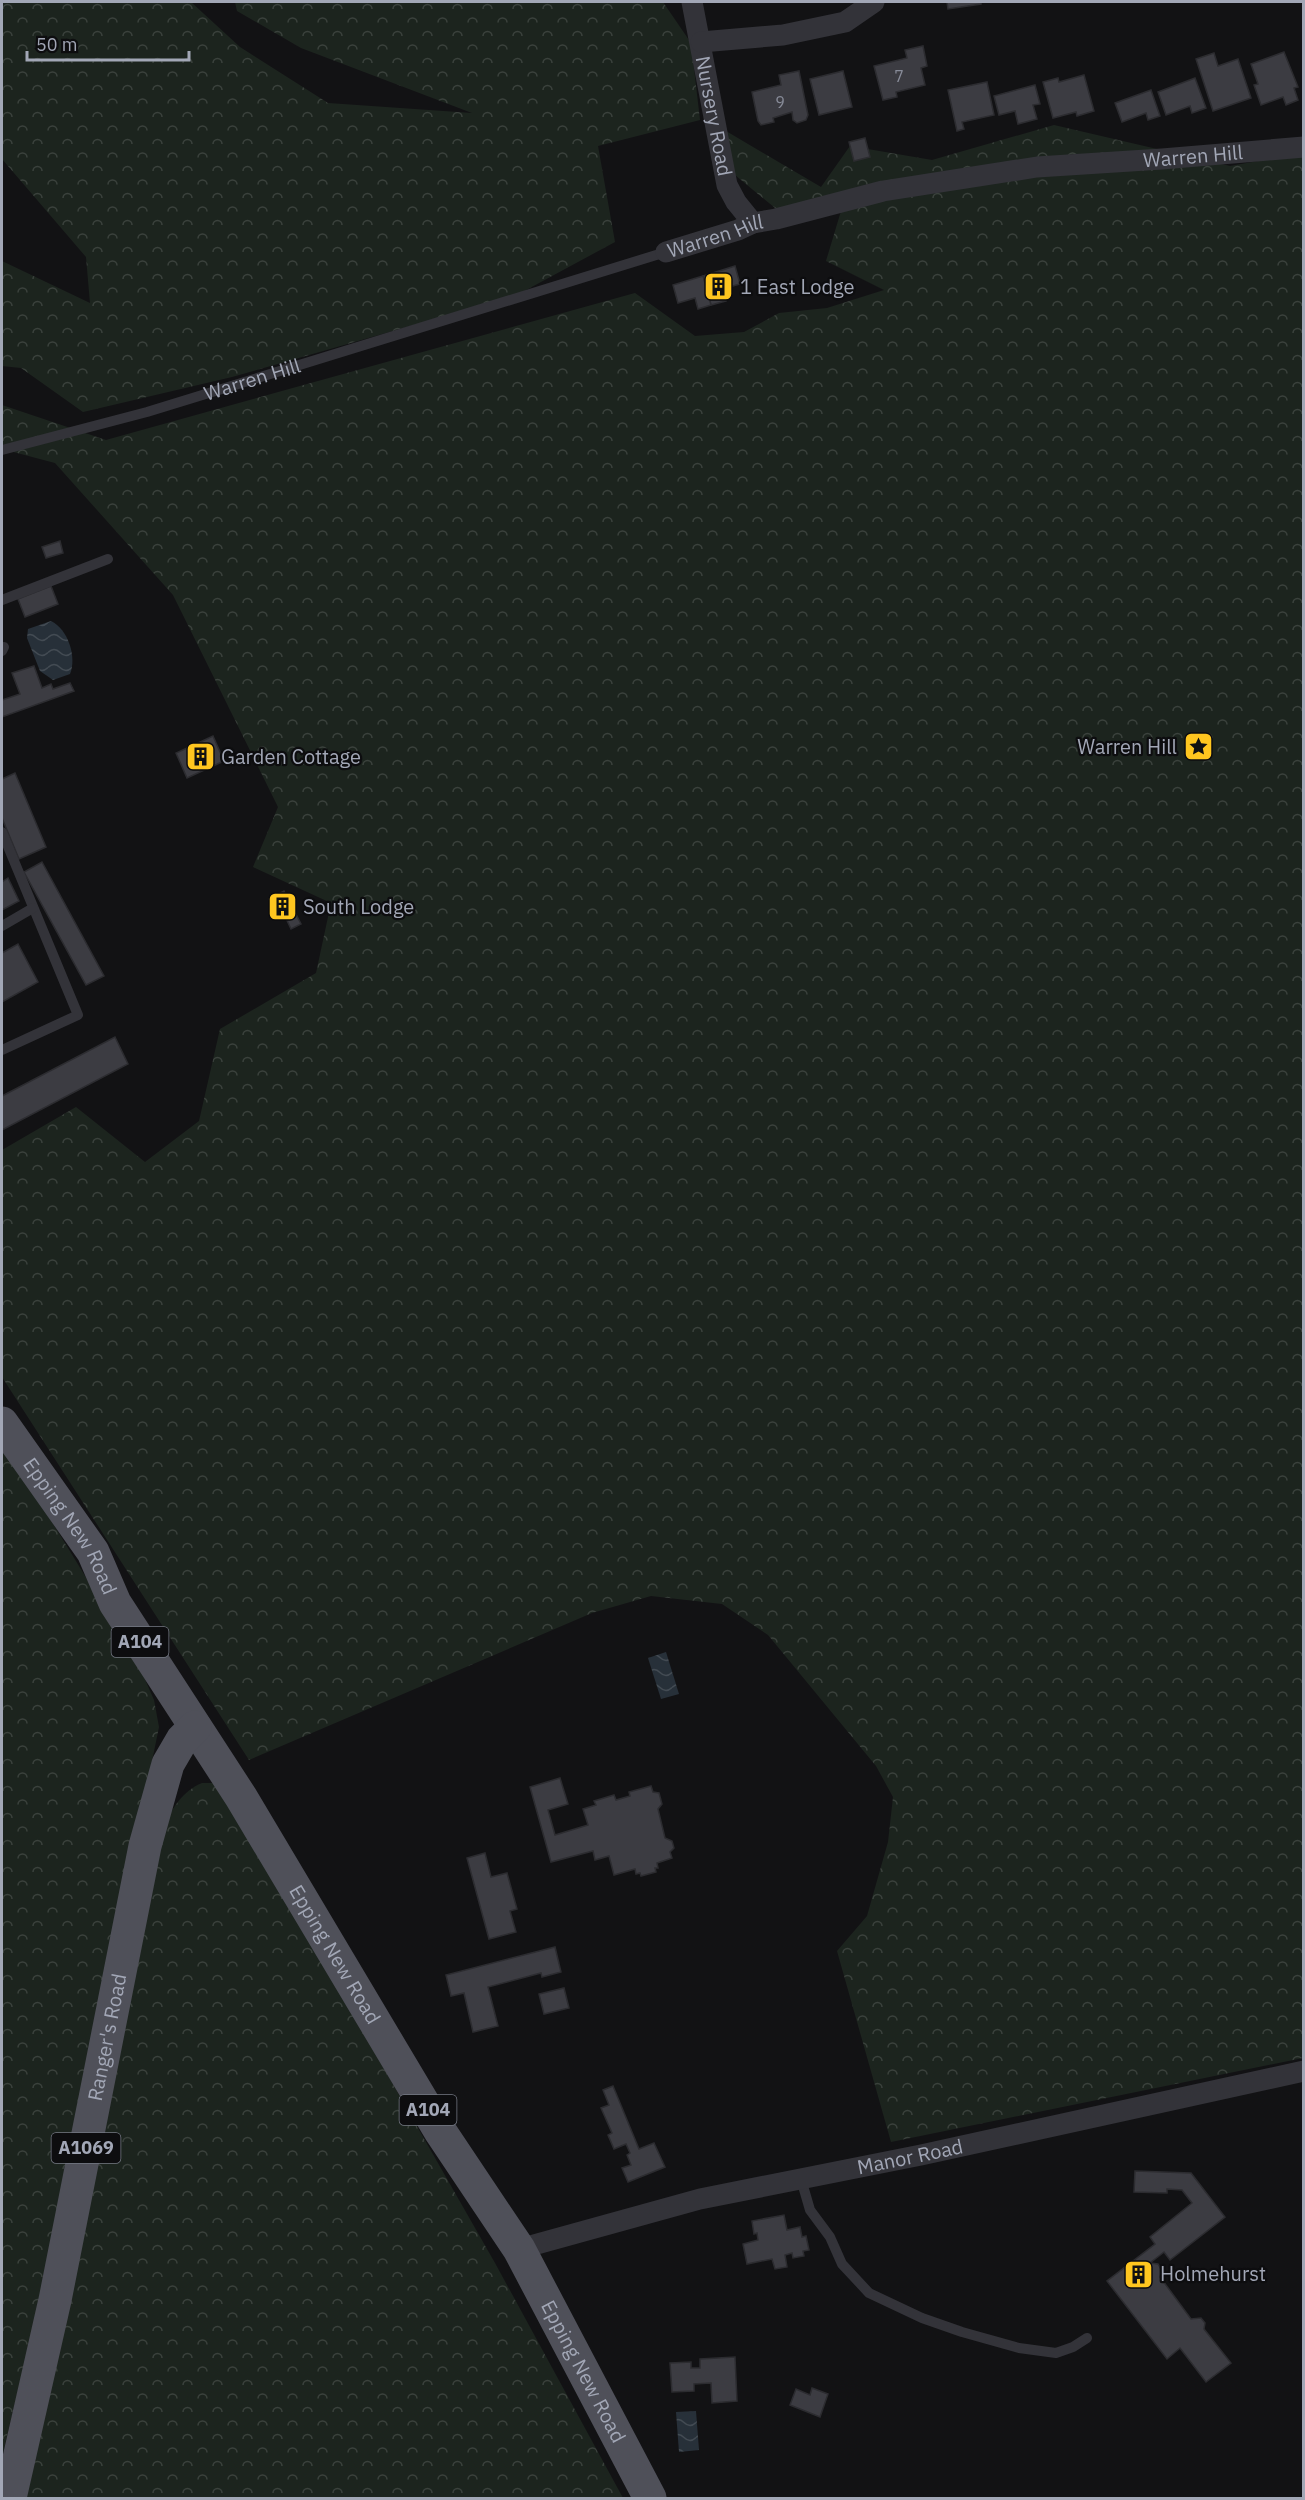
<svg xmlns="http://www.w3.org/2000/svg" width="1305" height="2500" font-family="'IBM Plex Sans',sans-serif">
<defs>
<pattern id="forest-crowns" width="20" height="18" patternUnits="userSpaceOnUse" patternTransform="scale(1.5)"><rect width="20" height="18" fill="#1c241e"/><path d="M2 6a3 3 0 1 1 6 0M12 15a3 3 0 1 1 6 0" fill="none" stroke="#3a413c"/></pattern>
<pattern id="water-waves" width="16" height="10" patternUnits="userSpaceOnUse" patternTransform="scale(1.5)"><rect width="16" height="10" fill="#273039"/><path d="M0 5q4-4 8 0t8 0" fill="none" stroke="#434b53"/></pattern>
</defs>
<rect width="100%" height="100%" fill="#121214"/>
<!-- forest -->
<g fill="url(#forest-crowns)">
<path d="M2,2H191L240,47L328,103L472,113L301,48L237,11L235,2H663L691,43L700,120L598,146L615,242L515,296L232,377L83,412L21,368L2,366V261L90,303L86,257L2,159Z"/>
<path d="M1054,125L1230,166L1303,153V2058L891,2142L837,1951L867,1916L888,1842L893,1797L876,1766L768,1635L722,1604L651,1596L592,1613L249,1760L2,1377V1150L76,1107L145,1162L199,1121L220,1029L316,973L331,903L253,867L278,807L173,595L55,463L2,449V405L106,440L635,293L695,336L744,332L779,313L827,308L884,290L826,261L841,211L786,217L735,175L726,131L821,187L850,146L932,160Z"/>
<path d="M2,1440L137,1661L154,1700L159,1727L49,2261L2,2457Z"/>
<path d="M202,1783H214L229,1797L495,2263L623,2498H21L164,1824C174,1806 183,1791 202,1783Z"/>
</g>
<!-- water -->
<g fill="url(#water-waves)">
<path d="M51,621C68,629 77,657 70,674L53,680L40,671L27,638L28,629Z"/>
<path d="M666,1652L679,1694L661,1699L648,1658Z"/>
<path d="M696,2411L699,2450L679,2452L676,2412Z"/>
</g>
<!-- building -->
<g fill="#3c3c42" stroke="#2c2c30" stroke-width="1.5">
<path d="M947,2H981V4L948,9Z"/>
<path d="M923,46L927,66L921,68L925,85L896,92L897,97L883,100L874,66L907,58L905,50Z"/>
<path d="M1284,52L1298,87L1294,88L1298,100L1286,105L1283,97L1261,105L1254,85L1258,84L1251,64Z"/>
<path d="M1214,53L1218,66L1238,59L1251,98L1213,111L1196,59Z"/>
<path d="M799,71L808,115L806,120L797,123L793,120L792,112L773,118L774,122L761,125L758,121L752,92L781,85L779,75Z"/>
<path d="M843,71L852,107L819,115L810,79Z"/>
<path d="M1084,75L1094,111L1077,116L1076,112L1053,118L1043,82L1058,78L1059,82Z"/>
<path d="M1195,78L1206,108L1192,113L1190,106L1166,115L1158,92Z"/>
<path d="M987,82L994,115L962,122L964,129L957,131L948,90Z"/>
<path d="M1035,85L1040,104L1033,105L1037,119L1018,124L1015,111L999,115L994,96Z"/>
<path d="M1151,90L1160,116L1148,120L1146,113L1122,122L1115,103Z"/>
<path d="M865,138L870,157L854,161L849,142Z"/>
<path d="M735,266L740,284L722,289L726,301L711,305L703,276Z"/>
<path d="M703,276L711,305L698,309L695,298L678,303L673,285Z"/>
<path d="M60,541L63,553L46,558L42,547Z"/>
<path d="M51,586L58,604L25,617L18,599Z"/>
<path d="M34,666L42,688L51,684L53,689L70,683L74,691L2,717V700L20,694L12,673Z"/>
<path d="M213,736L224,761L187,778L176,753Z"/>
<path d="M15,773L46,847L19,859L2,818V779Z"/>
<path d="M42,862L104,976L86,985L24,872Z"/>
<path d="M8,878L19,901L2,910V882Z"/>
<path d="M284,891L301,924L291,929L284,914L278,917L269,899Z"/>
<path d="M18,944L38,982L2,1002V953Z"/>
<path d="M115,1037L128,1064L2,1130V1096Z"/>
<path d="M560,1778L568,1804L548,1810L555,1835L588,1825L583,1809L596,1805L594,1801L614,1795L616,1800L630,1796L629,1792L651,1786L653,1792L659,1793L662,1804L658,1809L665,1838L672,1841L674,1848L670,1852L672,1858L657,1863L658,1868H655L656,1872L641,1876L640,1873L636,1874L635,1869L614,1875L609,1856L595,1860L593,1851L551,1862L530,1787Z"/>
<path d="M485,1853L491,1877L507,1873L517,1909L510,1911L516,1932L489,1939L467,1858Z"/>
<path d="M555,1947L561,1972L542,1977L541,1973L488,1987L498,2026L473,2032L464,1993L451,1996L446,1975Z"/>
<path d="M564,1988L569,2008L544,2014L539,1994Z"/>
<path d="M613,2086L639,2149L654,2143L665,2167L628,2182L622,2168L631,2165L627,2155L630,2153L626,2144L614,2149L608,2135L612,2133L601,2108L609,2105L603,2090Z"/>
<path d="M1135,2171L1191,2173L1225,2217L1170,2260L1164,2252L1150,2263L1158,2264L1162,2271L1160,2277L1191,2319L1201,2318L1205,2323L1204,2329L1231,2363L1206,2382L1180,2348L1167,2359L1107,2281L1155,2244L1150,2237L1192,2203L1182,2190L1167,2189V2193L1134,2192Z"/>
<path d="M784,2215L787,2230L800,2227L802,2237L806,2236L809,2250L803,2251L804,2256L793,2258L792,2253L785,2255L787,2267L775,2269L772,2259L747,2264L743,2244L758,2240L757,2233L754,2234L752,2221Z"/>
<path d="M735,2357L737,2401L712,2403L711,2383L694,2384V2391L672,2392L670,2363L691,2362V2368H700V2359Z"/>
<path d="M812,2388L828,2394L820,2417L790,2405L796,2389L810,2395Z"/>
</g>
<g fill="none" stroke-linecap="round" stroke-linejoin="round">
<!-- service -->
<g stroke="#333339" stroke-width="10">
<path id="s1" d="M2,450L147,412L666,252"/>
<path d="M2,600L108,559"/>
<path d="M2,651L4,647"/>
<path d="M2,832L78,1015L2,1050"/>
<path d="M2,926L33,908"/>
<path d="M801,2179L810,2210L830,2237L842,2264L869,2293L922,2318L962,2332L1019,2348L1056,2353L1073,2347L1087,2338"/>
</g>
<!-- minor -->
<g stroke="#333339" stroke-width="21">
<path id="s2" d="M692,2L727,185L736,202L753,223"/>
<path d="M701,42L783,35L845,22L874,2"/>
<path id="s3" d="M666,252L738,230L753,223L776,219L883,191L1037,167L1162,159L1304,147"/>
<path id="s4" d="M519,2249L700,2199L921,2155L1304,2071"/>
</g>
<!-- primary -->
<g stroke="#4f5059" stroke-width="33">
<path id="s5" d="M2,1423L93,1552L115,1603L241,1797L440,2131L519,2249L650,2498"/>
<path id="s6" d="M10,2498L55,2300L145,1846L168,1764L182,1740L195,1727"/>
</g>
</g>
<!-- icons -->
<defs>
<symbol id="building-square" viewBox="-11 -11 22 22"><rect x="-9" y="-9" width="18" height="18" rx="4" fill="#ffc61f" stroke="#0d0d0f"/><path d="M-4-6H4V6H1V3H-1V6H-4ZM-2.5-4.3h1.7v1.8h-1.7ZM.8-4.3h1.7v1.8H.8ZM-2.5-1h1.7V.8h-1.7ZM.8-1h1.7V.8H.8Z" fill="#111"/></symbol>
<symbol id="sight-square" viewBox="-11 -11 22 22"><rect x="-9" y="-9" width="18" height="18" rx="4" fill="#ffc61f" stroke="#0d0d0f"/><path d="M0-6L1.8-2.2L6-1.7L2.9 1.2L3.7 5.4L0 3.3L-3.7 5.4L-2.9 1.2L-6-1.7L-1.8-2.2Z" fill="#111"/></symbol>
</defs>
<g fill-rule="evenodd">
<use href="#building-square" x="702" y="270" width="33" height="33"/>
<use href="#sight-square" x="1182" y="730" width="33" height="33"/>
<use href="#building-square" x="184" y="740" width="33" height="33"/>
<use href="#building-square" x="266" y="890" width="33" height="33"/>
<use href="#building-square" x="1122" y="2258" width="33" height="33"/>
</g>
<g text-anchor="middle" stroke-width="4.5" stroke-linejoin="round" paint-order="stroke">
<!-- number labels -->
<g font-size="16" fill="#888c99">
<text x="899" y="82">7</text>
<text x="780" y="108">9</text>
</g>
<!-- shield labels -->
<g fill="#0d0d0f" stroke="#757984" stroke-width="1.5">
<rect x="111.5" y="1627" width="57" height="30" rx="4.5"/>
<rect x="399.5" y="2095" width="57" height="30" rx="4.5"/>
<rect x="51.5" y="2133" width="69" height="30" rx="4.5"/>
</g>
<g font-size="18" font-weight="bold" fill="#a2a7b6">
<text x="140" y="1648">A104</text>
<text x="428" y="2116">A104</text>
<text x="86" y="2154">A1069</text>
</g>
<!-- street labels -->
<g font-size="20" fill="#a2a7b6" stroke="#0d0d0f">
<text dy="7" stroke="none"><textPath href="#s2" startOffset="116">Nursery Road</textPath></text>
<text dy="7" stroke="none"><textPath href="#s3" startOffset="538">Warren Hill</textPath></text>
<text dy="7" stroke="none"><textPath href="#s3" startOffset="52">Warren Hill</textPath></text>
<text dy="7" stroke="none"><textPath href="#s1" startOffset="260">Warren Hill</textPath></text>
<text dy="7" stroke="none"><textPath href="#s5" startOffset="124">Epping New Road</textPath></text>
<text dy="7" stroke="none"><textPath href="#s5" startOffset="628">Epping New Road</textPath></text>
<text dy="7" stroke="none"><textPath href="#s6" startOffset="471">Ranger's Road</textPath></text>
<text dy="7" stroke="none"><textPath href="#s4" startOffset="402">Manor Road</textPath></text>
<text dy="7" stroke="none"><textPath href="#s5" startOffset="1114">Epping New Road</textPath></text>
</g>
<!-- poi labels -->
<g font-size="20" fill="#a2a7b6" stroke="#0d0d0f" text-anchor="start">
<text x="740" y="294">1 East Lodge</text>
<text x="1177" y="754" text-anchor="end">Warren Hill</text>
<text x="221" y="764">Garden Cottage</text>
<text x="303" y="914">South Lodge</text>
<text x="1160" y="2281">Holmehurst</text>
</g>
</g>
<!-- border -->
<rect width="1305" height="2500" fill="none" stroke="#a2a7b6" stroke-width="6"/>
<!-- scale -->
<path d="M27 51v9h162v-9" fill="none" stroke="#a2a7b6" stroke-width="3"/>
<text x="36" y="51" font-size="18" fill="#a2a7b6" stroke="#0d0d0f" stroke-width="4.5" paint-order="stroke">50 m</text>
</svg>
